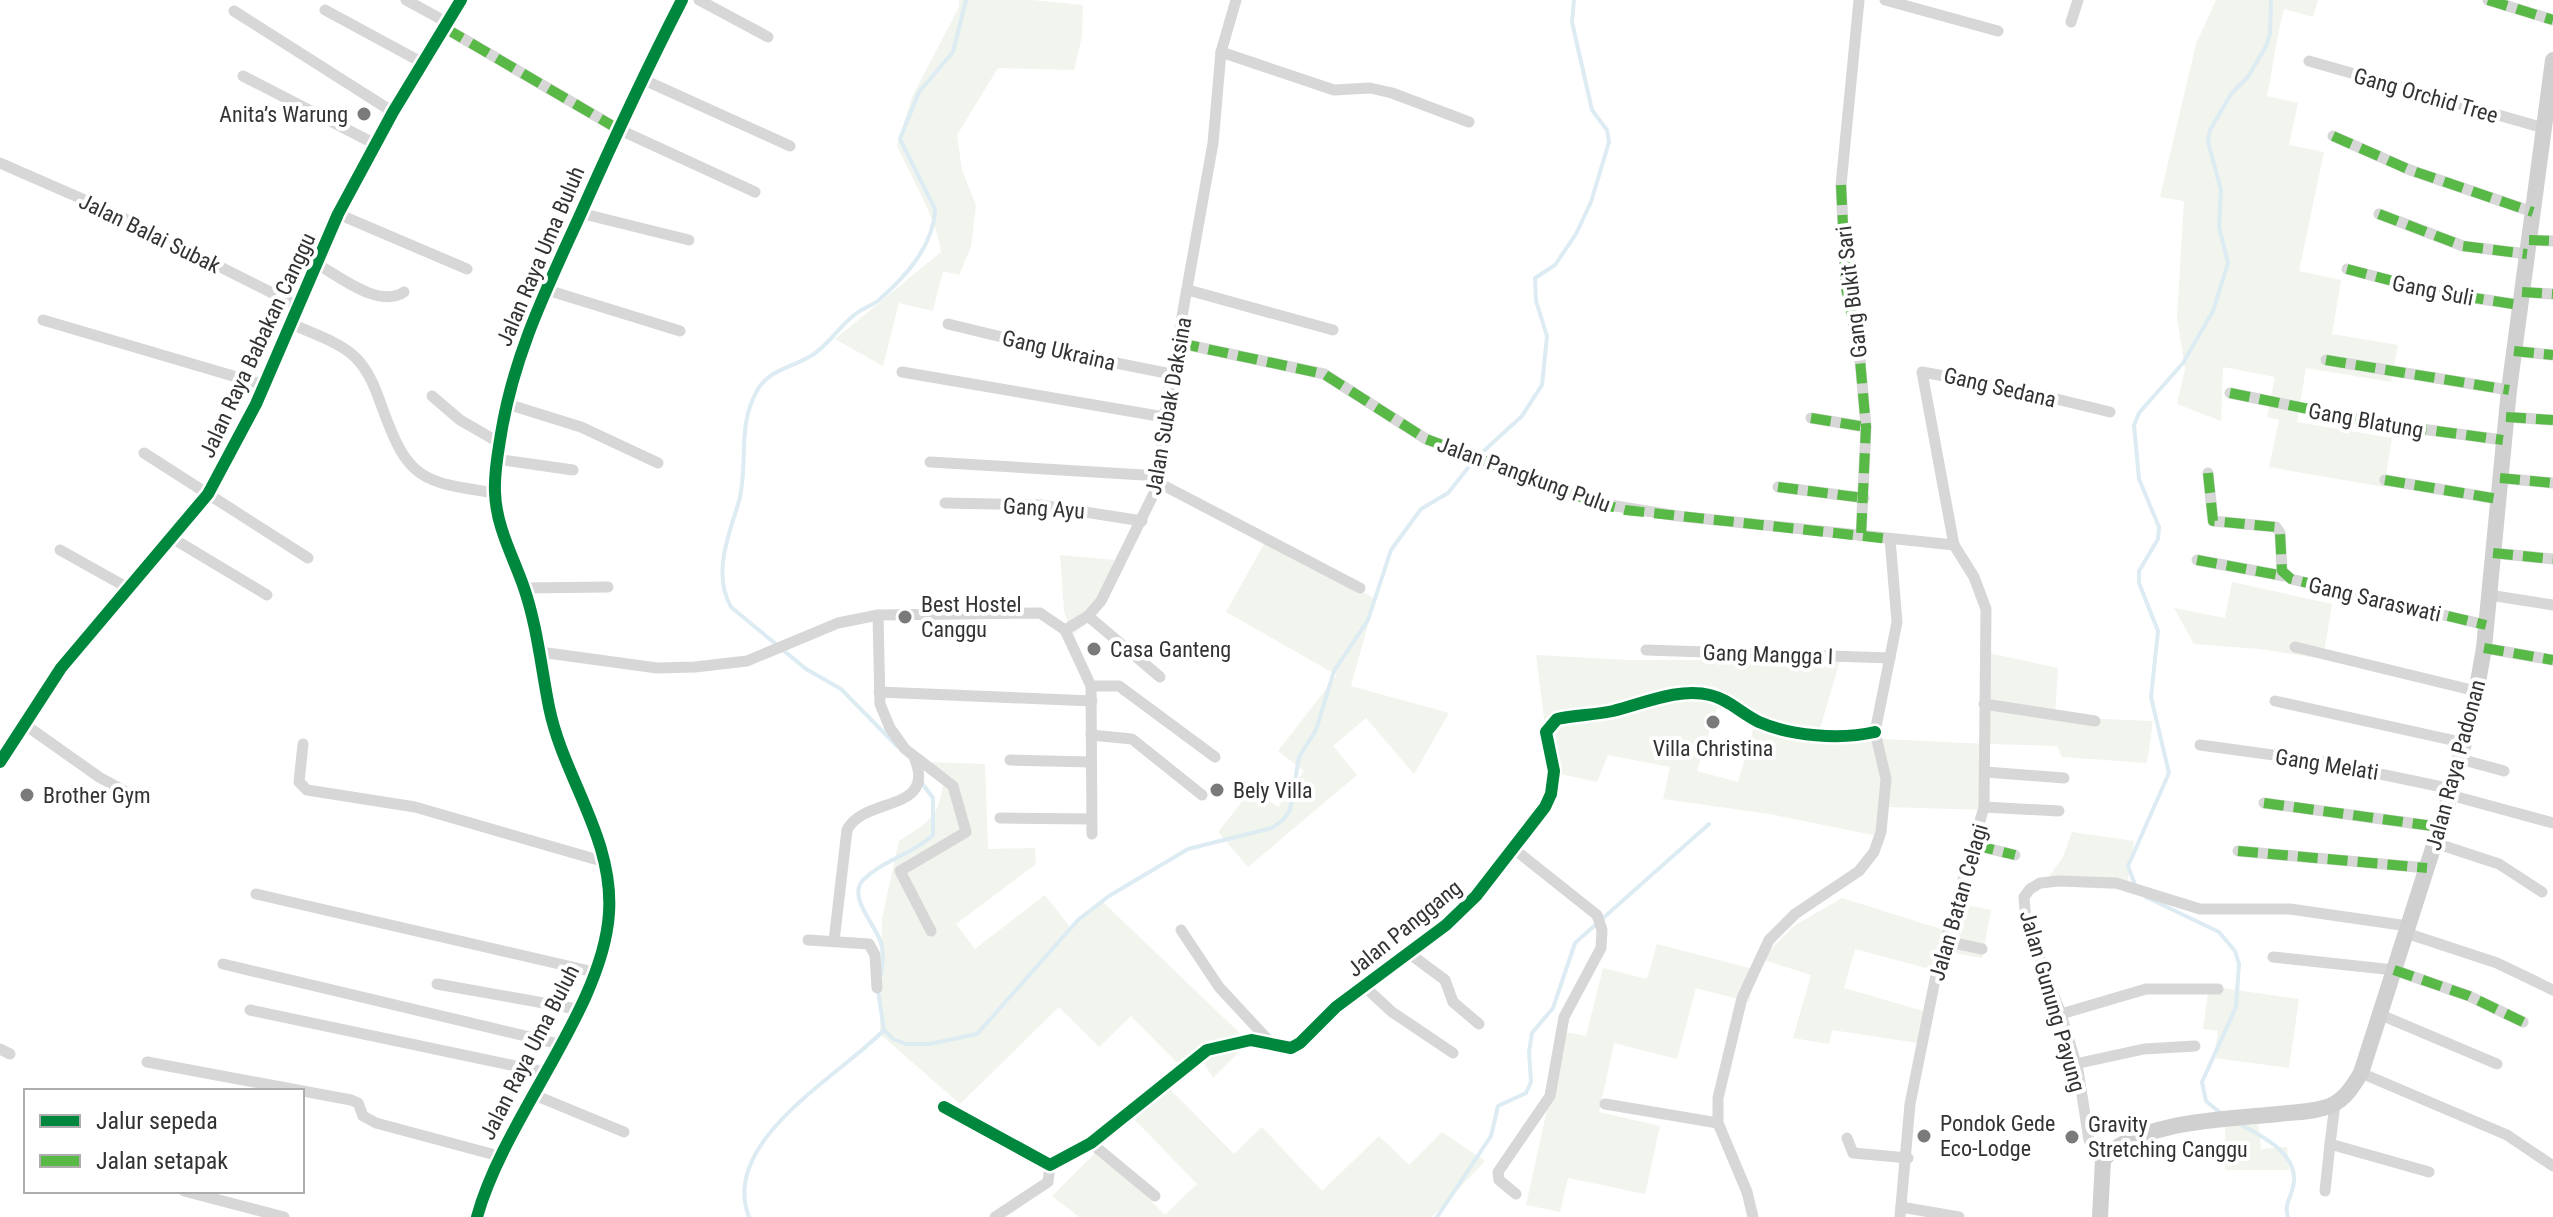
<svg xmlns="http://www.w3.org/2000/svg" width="2553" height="1217" font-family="'Roboto Condensed',sans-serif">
<rect width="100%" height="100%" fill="#fff"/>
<!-- green -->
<g fill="#f1f5ed" fill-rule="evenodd">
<path d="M959,0H1033L1083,5L1082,36L1074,70L998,68L957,135L962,170L976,205L971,247L959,275L943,271L933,311L899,303L883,366L835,339L941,252C937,219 911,178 897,145L912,97L959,7Z"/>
<path d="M2216,0H2318L2313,17L2284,9C2276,38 2273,67 2267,96L2298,103L2289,145L2324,152L2299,271L2341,280L2332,334L2398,345L2391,382L2306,368L2297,422L2392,438L2384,487L2269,467L2279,420L2267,417L2275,377L2223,367L2221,421L2177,404L2185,369L2177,317L2184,201L2160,197L2196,44Z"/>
<path d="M1268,537L1375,599L1351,686L1449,713L1414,774L1366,718L1333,746L1357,775L1248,867L1218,832L1252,789L1278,807L1304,771L1278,751L1337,675L1226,612Z"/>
<path d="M1060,555L1126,561L1095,617L1072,635L1064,611Z"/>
<path d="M2232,582L2332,604L2323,659L2260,649L2194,644L2174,608L2225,618Z"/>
<path d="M1984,652L2058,668L2055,717L2153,721L2147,763L2062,757L2057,746L1989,744L1986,810L1886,807L1883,837L1770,814L1663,799L1670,767L1608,755L1597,782L1556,773L1545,726L1536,655L1628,660H1840L1818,736L1988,744ZM1717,708L1756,720L1738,782L1697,771Z"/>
<path d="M928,762L985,764L988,849L1035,848L1036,864L956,924L975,949L1045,895L1070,927L1103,902L1249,1042L1213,1078L1202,1060L1184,1070L1131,1016L1099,1047L1059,1007L960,1104L880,1034L882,918L899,841C927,823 940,817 943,782Z"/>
<path d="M2072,832L2134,841L2126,890L2043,885L2063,857Z"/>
<path d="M1842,898L1944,930L1962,904L1991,910L1982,958L1941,951L1937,971L1855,949L1844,988L1930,1013L1924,1044L1832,1030L1829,1044L1793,1038L1811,975L1761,959L1794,926Z"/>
<path d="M1657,944L1757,970L1749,1002L1696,988L1677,1059L1614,1043L1599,1112L1660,1126L1645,1194L1568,1178L1560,1212L1526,1205L1564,1032L1586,1036L1603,968L1647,979Z"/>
<path d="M2209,986L2299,999L2289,1068L2214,1058L2218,1031L2203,1029Z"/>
<path d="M1164,1083L1234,1154L1262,1127L1322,1191L1379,1136L1409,1165L1442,1132L1485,1161L1432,1217H1079L1052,1196L1099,1149L1165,1215L1197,1184L1132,1117Z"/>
<path d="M2258,1118L2261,1149L2287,1147L2289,1170H2225V1126Z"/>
</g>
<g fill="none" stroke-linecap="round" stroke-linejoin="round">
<!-- stream -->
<g stroke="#ddebf3" stroke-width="4">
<path d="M897,746L841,689L806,669L731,607C712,574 729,534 739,501C749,463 736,426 758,389C768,371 792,367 809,357C826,348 838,328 853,316C861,309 871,306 879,300C905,277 934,246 935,209L900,139L919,92L953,52L966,0"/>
<path d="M2135,885L2128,866L2169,773L2151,697L2158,631L2139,583V571L2158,539L2159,527L2139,479L2134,425L2139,413L2183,363L2213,311L2228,263L2219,227L2221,190L2208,142L2210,130L2231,94L2248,77L2266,46L2270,34L2271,0"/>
<path d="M2146,897L2219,932L2235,951L2239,964L2236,1007L2202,1082L2206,1101L2223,1115"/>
<path d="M881,974C883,964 884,953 881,943C876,925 847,897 863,880C883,860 913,854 933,835V798L921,782"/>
<path d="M884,1030L893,1039L906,1044H930L977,1034L1078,920L1109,896L1188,849L1272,828L1283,820L1290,810L1299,757L1316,730L1334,671L1368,620L1391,550L1421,509L1448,493L1475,459L1522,416L1542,385L1547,336L1536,301L1535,278L1555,265L1576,234L1591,202L1609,142L1607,130L1592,110L1572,22L1574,0"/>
<path d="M2238,1123C2260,1135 2301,1154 2293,1187C2290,1200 2284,1204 2288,1217"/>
<path d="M749,1217C719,1141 841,1075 884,1030L878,991"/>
<path d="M1437,1217L1491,1136L1498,1106L1526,1093L1531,1082L1529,1052L1532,1033L1553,1008L1575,943L1709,824"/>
</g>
<!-- minor -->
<g stroke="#d7d7d7" stroke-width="11">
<path d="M406,0L448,23"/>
<path d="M699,0L768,37"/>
<path d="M1859,0L1841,185L1846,288L1859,349L1866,427L1861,536"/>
<path d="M1885,0L1998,31"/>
<path d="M2488,0L2553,20"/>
<path d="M325,10L423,63"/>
<path d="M234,11L393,112"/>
<path d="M2071,22L2078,0"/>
<path d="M445,28L618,129L755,192"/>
<path d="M1221,52L1334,90L1370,88L1392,93L1469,122"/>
<path d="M2309,61L2544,128"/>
<path d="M243,76L375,144"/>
<path d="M642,79L790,146"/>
<path d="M2333,136L2410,170L2533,212"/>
<path d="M0,163L103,208L298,306"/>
<path d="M580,213L689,240"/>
<path d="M338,214L467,269"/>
<path d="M2379,214L2463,246L2527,254"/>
<path d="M2529,240L2553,241"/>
<path d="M317,264C339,276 379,309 404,292"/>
<path d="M2347,269L2435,292L2520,305"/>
<path d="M544,289L680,331"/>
<path d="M1188,290L1333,330"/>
<path d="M2522,292L2553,294"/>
<path d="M43,320L264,385"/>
<path d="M290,323C310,333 341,342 356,358C369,371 376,390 382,407C408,480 421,482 495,493"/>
<path d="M948,324L1076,355L1171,374"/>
<path d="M1179,343L1324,374L1426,439L1597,503L1678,516L1954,545"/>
<path d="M2514,351L2553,355"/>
<path d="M2326,360L2509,390"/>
<path d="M902,372L1164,417"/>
<path d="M2230,393L2377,423L2503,440"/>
<path d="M432,396L460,420L500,443"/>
<path d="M507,404L581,427L658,463"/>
<path d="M2506,417L2553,420"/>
<path d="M1811,418L1866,427"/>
<path d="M144,453L308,558"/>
<path d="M496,459L573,470"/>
<path d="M930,462L1160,476"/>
<path d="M2208,473L2213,521L2276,527L2280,533L2282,571L2291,579L2486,625"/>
<path d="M2500,478L2553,483"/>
<path d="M2385,480L2498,499"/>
<path d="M1159,483L1360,588"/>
<path d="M1778,487L1864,498"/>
<path d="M945,503L1041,505L1142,521"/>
<path d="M172,538L267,595"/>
<path d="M1954,545L1922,372L2011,388L2110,412"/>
<path d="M60,550L128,588"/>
<path d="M2493,553L2553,559"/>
<path d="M2197,560L2284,576"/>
<path d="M524,588L608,587"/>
<path d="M2489,595L2553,605"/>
<path d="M878,615L880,704L890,728L905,749L953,786L966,832L900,871L931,931"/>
<path d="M1088,616L1160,677"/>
<path d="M1065,630L1088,616L1101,601L1159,483L1164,417L1213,143L1221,52L1236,0"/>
<path d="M2295,647L2476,691"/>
<path d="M2484,648L2553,660"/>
<path d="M1646,650L1890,658"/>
<path d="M540,652L657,668L695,667L747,661L838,623L878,615L1040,613L1065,630L1091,686L1092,834"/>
<path d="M1091,686H1119L1215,757"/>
<path d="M879,692L1092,701"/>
<path d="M2275,701L2465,743"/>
<path d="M1984,704L2095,721"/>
<path d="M24,724L99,777L141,800"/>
<path d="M1091,735L1132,739L1202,795"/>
<path d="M303,744L299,782L307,790L415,807L605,862"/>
<path d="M2200,745L2318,761L2452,789"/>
<path d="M2460,759L2504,771"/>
<path d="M1010,760L1091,762"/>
<path d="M1985,772L2064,778"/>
<path d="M2450,795L2553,823"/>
<path d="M2264,803L2440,827"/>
<path d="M1984,807L2059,811"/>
<path d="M1000,818L1091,819"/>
<path d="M2435,843L2499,864L2542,892"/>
<path d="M1974,845L2015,855"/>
<path d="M1514,849L1597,915L1602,930L1601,948L1564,1017L1550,1096L1498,1172L1499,1180L1516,1194"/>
<path d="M2238,851L2427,868"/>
<path d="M256,894L594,972"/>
<path d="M1181,930L1219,987L1270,1042"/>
<path d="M2406,933L2497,963L2553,990"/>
<path d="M808,940L869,944L875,955L877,988"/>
<path d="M834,941L847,830C864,796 938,813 914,757"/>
<path d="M1945,941L1982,949"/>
<path d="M1410,954L1445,980L1453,1002L1479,1024"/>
<path d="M2273,957L2394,970L2469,996L2523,1022"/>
<path d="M223,964L559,1044"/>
<path d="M437,984L577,1009"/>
<path d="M1365,987L1392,1012L1453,1053"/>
<path d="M250,1010L544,1072"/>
<path d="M2061,1014L2146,989H2218"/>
<path d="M2381,1015L2497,1064"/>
<path d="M0,1049L10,1054"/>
<path d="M147,1062L351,1100L358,1103L363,1116L376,1123L499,1156"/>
<path d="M2075,1064L2144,1049L2195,1046"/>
<path d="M2361,1073L2507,1135L2553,1166"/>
<path d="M532,1094L624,1132"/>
<path d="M1605,1104L1718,1123"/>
<path d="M2335,1104L2330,1144L2429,1172"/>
<path d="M944,1107L1050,1165L1091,1143L1207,1050L1251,1040L1291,1048L1300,1043L1336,1007L1446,925L1476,896L1545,807L1551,794L1554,771L1546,732L1557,719C1575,715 1594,715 1613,711C1642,704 1679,687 1710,695C1728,699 1742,714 1759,722C1791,736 1840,740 1875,732"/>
<path d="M1847,1138L1853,1153L1908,1158"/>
<path d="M1091,1143L1155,1196"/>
<path d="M2103,1160L2089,1140L2078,1070L2061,1014L2026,923L2024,897L2030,889L2040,883L2059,881L2116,883L2200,909H2290L2408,926"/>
<path d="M184,1191L284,1217"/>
<path d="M2325,1191L2330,1144"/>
<path d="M1901,1207L1959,1217"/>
<path d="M477,1217C504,1118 603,1009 609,913C614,838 563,777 549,707C541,667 537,624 523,585C512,554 496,526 495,492C494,472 498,453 501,434C514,353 548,286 581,213C613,141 646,70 682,0"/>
<path d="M995,1217L1048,1182L1050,1165"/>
<path d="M1753,1217L1747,1192L1718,1123V1098L1742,998L1769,940L1795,914L1859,871L1874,852L1881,832L1886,779L1875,732L1897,622L1890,539"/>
<path d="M1900,1217L1910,1104L1937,970L1984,807L1986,609L1974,577L1954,545"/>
</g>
<!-- tertiary -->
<path stroke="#d7d7d7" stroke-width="14" d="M0,762L61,668L208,494L256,404L338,214L393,112L461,0"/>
<!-- secondary -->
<path stroke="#d0d0d0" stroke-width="16" d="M2100,1217L2103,1160C2134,1121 2230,1119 2278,1114C2296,1112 2316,1112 2332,1105C2346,1098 2353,1086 2361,1073L2452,789L2474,705L2484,648L2509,390L2553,60"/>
<!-- quiet -->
<g stroke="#58b947" stroke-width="10" stroke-dasharray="20 10" stroke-linecap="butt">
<path d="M2488,0L2553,20"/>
<path d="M445,28L618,129"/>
<path d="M2333,136L2410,170L2533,212"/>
<path d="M1841,185L1846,288L1859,349L1866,427L1861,536"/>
<path d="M2379,214L2463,246L2527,254"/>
<path d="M2529,240L2553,241"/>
<path d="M2347,269L2435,292L2520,305"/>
<path d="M2522,292L2553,294"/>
<path d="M1179,343L1324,374L1426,439L1597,503L1625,510L1890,539"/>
<path d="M2514,351L2553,355"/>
<path d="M2326,360L2509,390"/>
<path d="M2230,393L2377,423L2503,440"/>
<path d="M2506,417L2553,420"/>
<path d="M1811,418L1866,427"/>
<path d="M2208,473L2213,521L2276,527L2280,533L2282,571L2291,579L2486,625"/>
<path d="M2500,478L2553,483"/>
<path d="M2385,480L2498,499"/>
<path d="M1778,487L1864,498"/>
<path d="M2493,553L2553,559"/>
<path d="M2197,560L2284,576"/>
<path d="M2484,648L2553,660"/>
<path d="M2264,803L2440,827"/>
<path d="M1974,845L2015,855"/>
<path d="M2238,851L2427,868"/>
<path d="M2394,970L2469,996L2523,1022"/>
</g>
<defs>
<g id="cycleway">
<path d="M0,762L61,668L208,494L256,404L338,214L393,112L461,0"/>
<path d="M944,1107L1050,1165L1091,1143L1207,1050L1251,1040L1291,1048L1300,1043L1336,1007L1446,925L1476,896L1545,807L1551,794L1554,771L1546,732L1557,719C1575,715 1594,715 1613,711C1642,704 1679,687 1710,695C1728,699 1742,714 1759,722C1791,736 1840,740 1875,732"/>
<path d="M477,1217C504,1118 603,1009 609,913C614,838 563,777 549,707C541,667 537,624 523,585C512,554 496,526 495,492C494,472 498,453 501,434C514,353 548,286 581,213C613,141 646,70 682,0"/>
</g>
</defs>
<!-- cycleway casing -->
<use href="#cycleway" stroke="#fff" stroke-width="17"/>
<!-- cycleway -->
<use href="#cycleway" stroke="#00873e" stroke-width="12"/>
</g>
<!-- markers -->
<g fill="#7a7a7a" stroke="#fff" stroke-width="3">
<circle cx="364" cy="114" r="8"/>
<circle cx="905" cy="617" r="8"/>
<circle cx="1094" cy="649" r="8"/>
<circle cx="1713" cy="722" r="8"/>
<circle cx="1217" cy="790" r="8"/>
<circle cx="27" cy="795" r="8"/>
<circle cx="1924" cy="1136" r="8"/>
<circle cx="2072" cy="1137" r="8"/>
</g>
<g text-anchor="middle" stroke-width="8" stroke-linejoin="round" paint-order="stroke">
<!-- street labels -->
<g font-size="22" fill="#333" stroke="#fff">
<text transform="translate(2426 95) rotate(16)" y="8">Gang Orchid Tree</text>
<text transform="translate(150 233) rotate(26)" y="8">Jalan Balai Subak</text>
<text transform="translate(540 256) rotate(-67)" y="8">Jalan Raya Uma Buluh</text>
<text transform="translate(2433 290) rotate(11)" y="8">Gang Suli</text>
<text transform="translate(1851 292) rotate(-97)" y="8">Gang Bukit Sari</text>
<text transform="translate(257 345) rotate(-65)" y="8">Jalan Raya Babakan Canggu</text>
<text transform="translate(1059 350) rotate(13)" y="8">Gang Ukraina</text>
<text transform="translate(2000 387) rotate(13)" y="8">Gang Sedana</text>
<text transform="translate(1168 406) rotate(-80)" y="8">Jalan Subak Daksina</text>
<text transform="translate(2366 420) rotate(10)" y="8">Gang Blatung</text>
<text transform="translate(1524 474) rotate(20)" y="8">Jalan Pangkung Pulu</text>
<text transform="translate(1044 508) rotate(4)" y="8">Gang Ayu</text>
<text transform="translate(2375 599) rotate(13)" y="8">Gang Saraswati</text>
<text transform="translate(1768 654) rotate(2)" y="8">Gang Mangga I</text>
<text transform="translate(2327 764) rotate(9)" y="8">Gang Melati</text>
<text transform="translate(2455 765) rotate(-75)" y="8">Jalan Raya Padonan</text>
<text transform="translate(1958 902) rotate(-74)" y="8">Jalan Batan Celagi</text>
<text transform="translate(1404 928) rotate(-39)" y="8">Jalan Panggang</text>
<text transform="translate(2053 1001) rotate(74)" y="8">Jalan Gunung Payung</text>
<text transform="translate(529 1052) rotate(-63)" y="8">Jalan Raya Uma Buluh</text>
</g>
<!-- poi labels -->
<g font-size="22" fill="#333" stroke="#fff" text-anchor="start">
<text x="348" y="122" text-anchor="end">Anita’s Warung</text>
<text x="921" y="612">Best Hostel<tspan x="921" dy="25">Canggu</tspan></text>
<text x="1110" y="657">Casa Ganteng</text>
<text x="1713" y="756" text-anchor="middle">Villa Christina</text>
<text x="1233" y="798">Bely Villa</text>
<text x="43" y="803">Brother Gym</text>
<text x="1940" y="1131">Pondok Gede<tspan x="1940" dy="25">Eco-Lodge</tspan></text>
<text x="2088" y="1132">Gravity<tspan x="2088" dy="25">Stretching Canggu</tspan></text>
</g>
</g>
<!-- legend -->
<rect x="24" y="1089" width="280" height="104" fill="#ffffff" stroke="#adadad" stroke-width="2"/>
<rect x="40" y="1115" width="40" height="12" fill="#00873e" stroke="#adadad" stroke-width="2"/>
<text x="96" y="1129" font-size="24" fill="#333333">Jalur sepeda</text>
<rect x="40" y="1155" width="40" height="12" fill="#58b947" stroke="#adadad" stroke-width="2"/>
<text x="96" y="1169" font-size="24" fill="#333333">Jalan setapak</text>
</svg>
